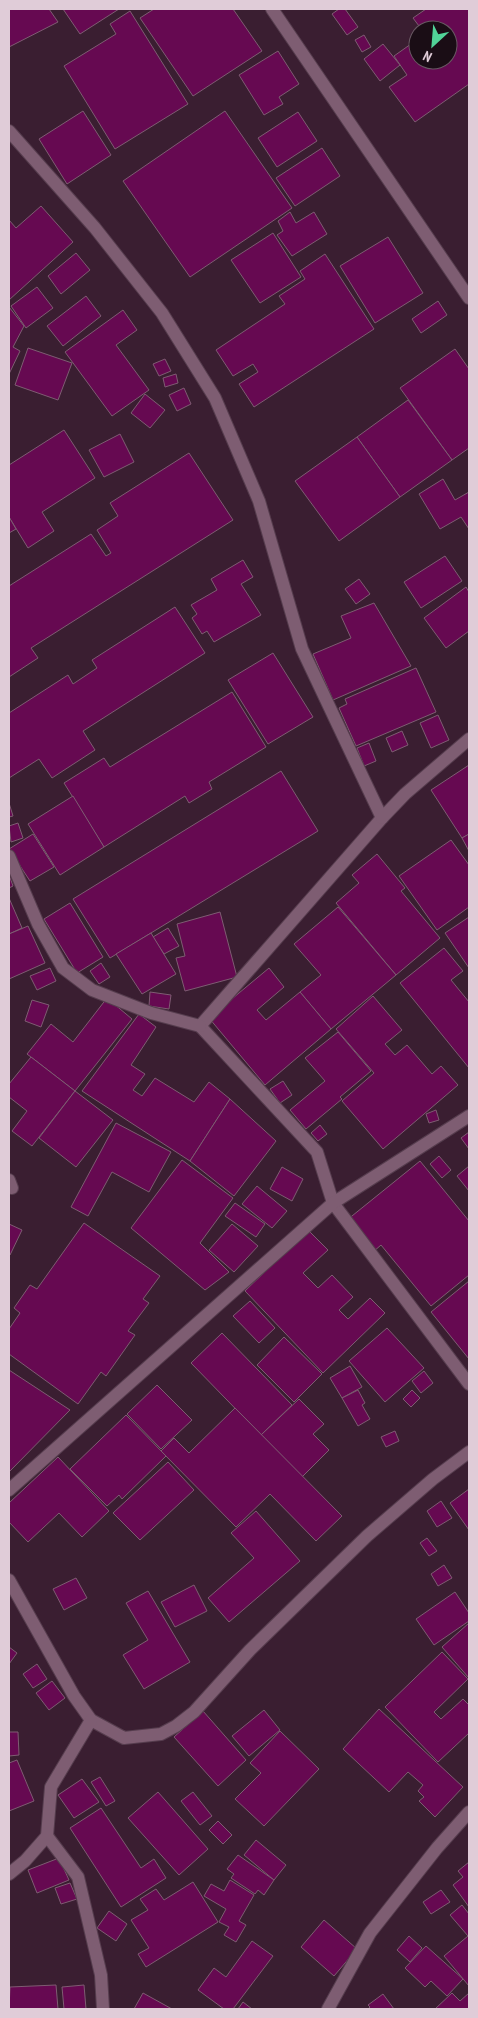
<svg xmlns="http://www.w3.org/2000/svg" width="478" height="2018" font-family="'PT Sans Narrow',sans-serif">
<rect width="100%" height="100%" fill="#3a1e31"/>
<!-- building -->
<g fill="#660951" stroke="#7e5c72">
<path d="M9,9H49L58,22L9,47Z"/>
<path d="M63,9H119L80,34Z"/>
<path d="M154,9H233L262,51L193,96L140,18Z"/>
<path d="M339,9H345L358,27L347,35L332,14Z"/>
<path d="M426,9H469V84L415,122L389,87L407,75L394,56L418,39V60H448V30H422L413,18Z"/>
<path d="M130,11L188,104L115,149L64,66L116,34L110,24Z"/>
<path d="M364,35L371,47L362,52L355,40Z"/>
<path d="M383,44L400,65L380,81L364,59Z"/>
<path d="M278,51L299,84L279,97L283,104L264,115L239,75Z"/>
<path d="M83,111L111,155L67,184L39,139Z"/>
<path d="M225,111L292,208L190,277L123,181Z"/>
<path d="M298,112L317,141L277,167L258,138Z"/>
<path d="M322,148L340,176L295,206L276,178Z"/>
<path d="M41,206L73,242L9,300V220L16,228Z"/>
<path d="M290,212L296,223L314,212L327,234L292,256L277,235L283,231L278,221Z"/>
<path d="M273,233L301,277L260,303L231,260Z"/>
<path d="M388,237L423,293L375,323L340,266Z"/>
<path d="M76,253L90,270L61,294L48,276Z"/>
<path d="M325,254L374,329L254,407L239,384L258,372L253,364L233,376L216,350L285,304L279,296L305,279L300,271Z"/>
<path d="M37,287L53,308L26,328L11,306Z"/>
<path d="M86,296L101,316L63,346L47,326Z"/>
<path d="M438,301L447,315L421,333L412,319Z"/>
<path d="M9,307L24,326L13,347L20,351L9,374Z"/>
<path d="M123,310L137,330L116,345L149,390L112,416L65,352Z"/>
<path d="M28,348L72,363L58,400L15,385Z"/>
<path d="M455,349L469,369V448L452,460L400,388Z"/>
<path d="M165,359L171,371L159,376L153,364Z"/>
<path d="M176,374L178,383L165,387L163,378Z"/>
<path d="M184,388L191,404L177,411L169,395Z"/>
<path d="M145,394L165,410L150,428L131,413Z"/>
<path d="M408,400L452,460L400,497L357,437Z"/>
<path d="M64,430L95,478L42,512L54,531L28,548L9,517V465Z"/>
<path d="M120,434L134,462L104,477L89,450Z"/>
<path d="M357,437L400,497L339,541L295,481Z"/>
<path d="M189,453L233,520L31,648L38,658L9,677V586L91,534L106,556L111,553L97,530L118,516L110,503Z"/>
<path d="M443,479L455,500L469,492V529L461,517L440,529L419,494Z"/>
<path d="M9,517L16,529L9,533Z"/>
<path d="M445,556L462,581L421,608L404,582Z"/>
<path d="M243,560L253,577L241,584L261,615L214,642L207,631L202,634L192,618L197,614L191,605L217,590L211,579Z"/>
<path d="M359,579L370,594L356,604L345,589Z"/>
<path d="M466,587L469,592V631L446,648L424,618Z"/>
<path d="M374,603L411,666L333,700L313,654L351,638L341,616Z"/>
<path d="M175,607L205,653L83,731L95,750L52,778L39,759L9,778V713L68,675L73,684L97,668L92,660Z"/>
<path d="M273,653L313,717L268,744L228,680Z"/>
<path d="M416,668L436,712L356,746L339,708L347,704L345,699Z"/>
<path d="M232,692L266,747L209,782L212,789L189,803L185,796L104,847L64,783L104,758L110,767Z"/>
<path d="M438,715L449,740L431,748L420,723Z"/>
<path d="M402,731L408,745L392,752L386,738Z"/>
<path d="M369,743L376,761L364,766L357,748Z"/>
<path d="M469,765V834L462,838L431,790Z"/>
<path d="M281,771L318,831L110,958L73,899Z"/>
<path d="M73,796L104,847L60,875L28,824Z"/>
<path d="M9,803L13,816L9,817Z"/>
<path d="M18,823L23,838L11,842L9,826Z"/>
<path d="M33,834L54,867L30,881L9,849Z"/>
<path d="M469,834V851L462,838Z"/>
<path d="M451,840L469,865V907L437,930L399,876Z"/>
<path d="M377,854L405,888L401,891L440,938L396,975L336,903L359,883L352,875Z"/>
<path d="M9,875L13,886L9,888Z"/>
<path d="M9,898L22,928L9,934Z"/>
<path d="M70,903L103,957L77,973L44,919Z"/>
<path d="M338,907L396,975L331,1029L300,992L321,975L294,944Z"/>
<path d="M220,912L237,977L185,991L176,958L185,956L177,924Z"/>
<path d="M469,917V968L445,933Z"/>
<path d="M28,926L45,963L9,979V934Z"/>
<path d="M168,928L179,946L164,954L153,937Z"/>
<path d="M151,933L176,974L142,994L116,954Z"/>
<path d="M444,948L463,971L451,980L469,1002V1068L400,983Z"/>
<path d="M101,963L110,977L99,984L90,971Z"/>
<path d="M50,968L56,981L37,990L30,976Z"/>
<path d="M269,968L284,987L257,1010L266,1020L300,992L331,1029L265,1085L209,1018Z"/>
<path d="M150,992L171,995L169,1009L149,1006Z"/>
<path d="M373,996L402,1030L385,1044L395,1055L407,1045L432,1074L441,1066L458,1085L383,1149L342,1101L374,1073L336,1029Z"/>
<path d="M107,998L132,1019L75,1091L27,1054L51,1024L73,1042Z"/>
<path d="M32,1000L49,1005L41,1027L25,1021Z"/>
<path d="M139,1014L156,1027L131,1065L145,1074L133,1090L142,1096L155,1078L194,1102L209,1082L230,1099L190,1161L82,1091Z"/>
<path d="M338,1032L371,1071L340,1097L342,1099L306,1129L290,1110L325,1081L305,1058Z"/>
<path d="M31,1057L75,1091L32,1146L12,1131L27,1111L9,1097V1084Z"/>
<path d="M283,1081L292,1095L280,1103L270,1089Z"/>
<path d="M75,1091L113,1120L76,1167L39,1138Z"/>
<path d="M230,1099L276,1141L234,1196L190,1161Z"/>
<path d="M436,1110L439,1120L429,1123L426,1114Z"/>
<path d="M116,1123L171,1152L149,1192L112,1172L88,1216L71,1207Z"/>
<path d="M320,1125L327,1134L318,1141L311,1133Z"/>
<path d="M469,1132V1149L461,1138Z"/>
<path d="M439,1156L451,1170L442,1178L430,1164Z"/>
<path d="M182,1160L233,1198L200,1243L229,1272L205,1290L131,1228Z"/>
<path d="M420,1161L469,1221V1275L431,1306L381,1245L373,1252L347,1220Z"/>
<path d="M469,1166V1191L457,1176Z"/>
<path d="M282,1167L303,1179L292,1201L270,1189Z"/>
<path d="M257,1186L287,1211L272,1228L242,1204Z"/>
<path d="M235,1203L265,1224L256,1237L225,1216Z"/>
<path d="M84,1223L160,1276L143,1299L149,1303L128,1331L135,1335L106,1376L101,1372L78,1404L9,1354V1329L20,1313L14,1308L30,1285L37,1289Z"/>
<path d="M9,1224L22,1230L10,1255L9,1254Z"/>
<path d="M232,1224L258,1246L234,1272L209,1250Z"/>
<path d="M308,1230L328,1250L303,1273L318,1288L332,1275L353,1297L339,1310L348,1319L370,1298L385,1313L323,1373L245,1291Z"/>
<path d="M469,1281V1359L431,1312Z"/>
<path d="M250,1301L275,1328L259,1343L233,1316Z"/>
<path d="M387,1328L424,1368L385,1402L349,1361Z"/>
<path d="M222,1333L292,1405L261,1435L191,1363Z"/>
<path d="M284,1337L322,1374L294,1402L257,1365Z"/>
<path d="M350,1366L362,1387L342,1398L330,1378Z"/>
<path d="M9,1370L70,1410L9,1472Z"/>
<path d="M424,1371L433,1383L421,1393L412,1381Z"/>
<path d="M157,1385L192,1420L161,1449L127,1414Z"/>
<path d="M358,1390L365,1403L362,1405L370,1419L358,1426L342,1398Z"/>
<path d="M412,1390L420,1398L411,1407L403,1399Z"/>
<path d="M299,1399L324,1424L313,1434L329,1450L302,1477L261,1435Z"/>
<path d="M235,1408L342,1516L316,1541L270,1494L236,1527L161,1451L174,1438L189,1453Z"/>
<path d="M126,1415L166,1456L122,1499L119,1495L107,1506L70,1469Z"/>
<path d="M395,1431L399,1441L386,1447L381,1437Z"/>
<path d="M58,1457L109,1511L82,1537L59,1513L28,1542L9,1522V1503Z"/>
<path d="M168,1462L194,1490L140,1540L113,1513Z"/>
<path d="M469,1489V1530L450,1503Z"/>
<path d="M441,1501L452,1518L437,1527L427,1511Z"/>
<path d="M256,1511L300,1561L229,1622L208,1598L254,1558L231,1533Z"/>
<path d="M427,1538L437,1551L429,1556L420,1543Z"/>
<path d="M444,1565L452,1578L438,1586L431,1574Z"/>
<path d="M76,1578L87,1598L64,1610L53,1589Z"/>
<path d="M194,1585L207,1611L175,1627L161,1602Z"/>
<path d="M148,1591L190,1662L144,1689L123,1655L148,1640L126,1603Z"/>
<path d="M455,1592L469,1613V1621L434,1645L416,1619Z"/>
<path d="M469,1623V1678L442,1647Z"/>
<path d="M9,1647L17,1653L9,1664Z"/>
<path d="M442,1652L468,1679L434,1712L441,1719L463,1699L469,1705V1733L438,1762L385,1707Z"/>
<path d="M37,1664L47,1679L33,1688L23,1674Z"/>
<path d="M52,1681L65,1698L49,1710L36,1693Z"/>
<path d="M379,1709L463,1787L435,1817L419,1801L424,1797L418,1791L423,1785L408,1772L389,1792L343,1749Z"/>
<path d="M264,1710L280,1730L249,1756L232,1736Z"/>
<path d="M203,1711L246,1760L218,1786L174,1737Z"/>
<path d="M280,1731L319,1769L264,1826L235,1799L261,1773L250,1763Z"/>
<path d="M9,1732H18L19,1755L9,1756Z"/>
<path d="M17,1760L34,1801L9,1811V1763Z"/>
<path d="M100,1777L115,1801L106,1806L91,1782Z"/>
<path d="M82,1779L99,1802L74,1818L58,1795Z"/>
<path d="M158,1792L208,1849L179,1875L128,1818Z"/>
<path d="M193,1792L212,1816L200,1825L181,1801Z"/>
<path d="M101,1808L141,1868L154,1859L166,1878L121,1907L70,1828Z"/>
<path d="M218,1821L232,1835L223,1844L209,1830Z"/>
<path d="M256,1840L286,1865L274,1880L244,1855Z"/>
<path d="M238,1855L274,1880L264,1895L258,1890L255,1894L231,1878L234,1874L227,1869Z"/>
<path d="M59,1858L69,1880L37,1893L28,1870Z"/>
<path d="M469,1862V1907L453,1885L463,1877L458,1871Z"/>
<path d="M230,1880L254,1895L239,1921L246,1925L236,1942L224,1935L229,1927L219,1922L226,1909L204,1896L211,1884L224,1891Z"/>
<path d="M193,1882L218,1922L146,1967L138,1954L149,1948L131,1920L148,1910L140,1899L156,1889L164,1900Z"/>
<path d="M70,1883L77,1899L61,1904L55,1888Z"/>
<path d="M441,1890L450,1902L431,1914L423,1902Z"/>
<path d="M462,1905L469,1914V1986L444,1956L468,1936L450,1915Z"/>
<path d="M109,1911L127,1924L116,1941L97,1928Z"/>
<path d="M324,1920L357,1949L334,1976L301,1947Z"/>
<path d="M409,1936L422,1948L410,1962L397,1950Z"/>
<path d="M252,1941L273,1956L233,2009H224L198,1990L214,1968L226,1977Z"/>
<path d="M426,1946L463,1979L447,1996L431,1981L425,1987L405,1968Z"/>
<path d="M56,1985L58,2009H9L10,1987Z"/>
<path d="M84,1985L86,2009H64L62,1987Z"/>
<path d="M143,1993L172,2009H134Z"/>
<path d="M452,1993L460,2001L469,1993V2009H435Z"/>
<path d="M383,1994L394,2009H368L370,2007L368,2005Z"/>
<path d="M243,2002L252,2009H238Z"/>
</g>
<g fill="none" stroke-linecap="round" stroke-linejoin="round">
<defs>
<g id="street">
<path d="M272,9L469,298"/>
<path d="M9,131L95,228L162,313L215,398L259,501L302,649L382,818L200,1026L317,1152L333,1203L469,1384"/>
<path d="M382,818L405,794L469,739"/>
<path d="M9,856L38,924L63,968L92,990L151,1013L200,1026"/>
<path d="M9,1180L12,1188"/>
<path d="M9,1490L333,1203L469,1116"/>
<path d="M9,1580L74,1696L91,1720L124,1738L161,1734L176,1726L194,1712L250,1650L367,1536L433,1479L469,1452"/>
<path d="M47,1836L78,1877L101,1975L103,2009"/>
<path d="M9,1874L25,1861L47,1836L51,1787L91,1720"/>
<path d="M328,2009L370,1933L437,1848L469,1812"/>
</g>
</defs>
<!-- street casing -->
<use href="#street" stroke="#563d4e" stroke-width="14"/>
<!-- street -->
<use href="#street" stroke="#7e5d72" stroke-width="12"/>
</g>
<!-- border -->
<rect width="478" height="2018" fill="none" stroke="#e0ccd8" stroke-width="20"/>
<!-- north arrow -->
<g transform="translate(433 45) rotate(206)"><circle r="24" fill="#1a0d15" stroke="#695963"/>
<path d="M0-4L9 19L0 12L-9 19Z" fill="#51d398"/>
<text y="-8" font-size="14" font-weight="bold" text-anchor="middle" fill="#e0ccd8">N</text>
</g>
</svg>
